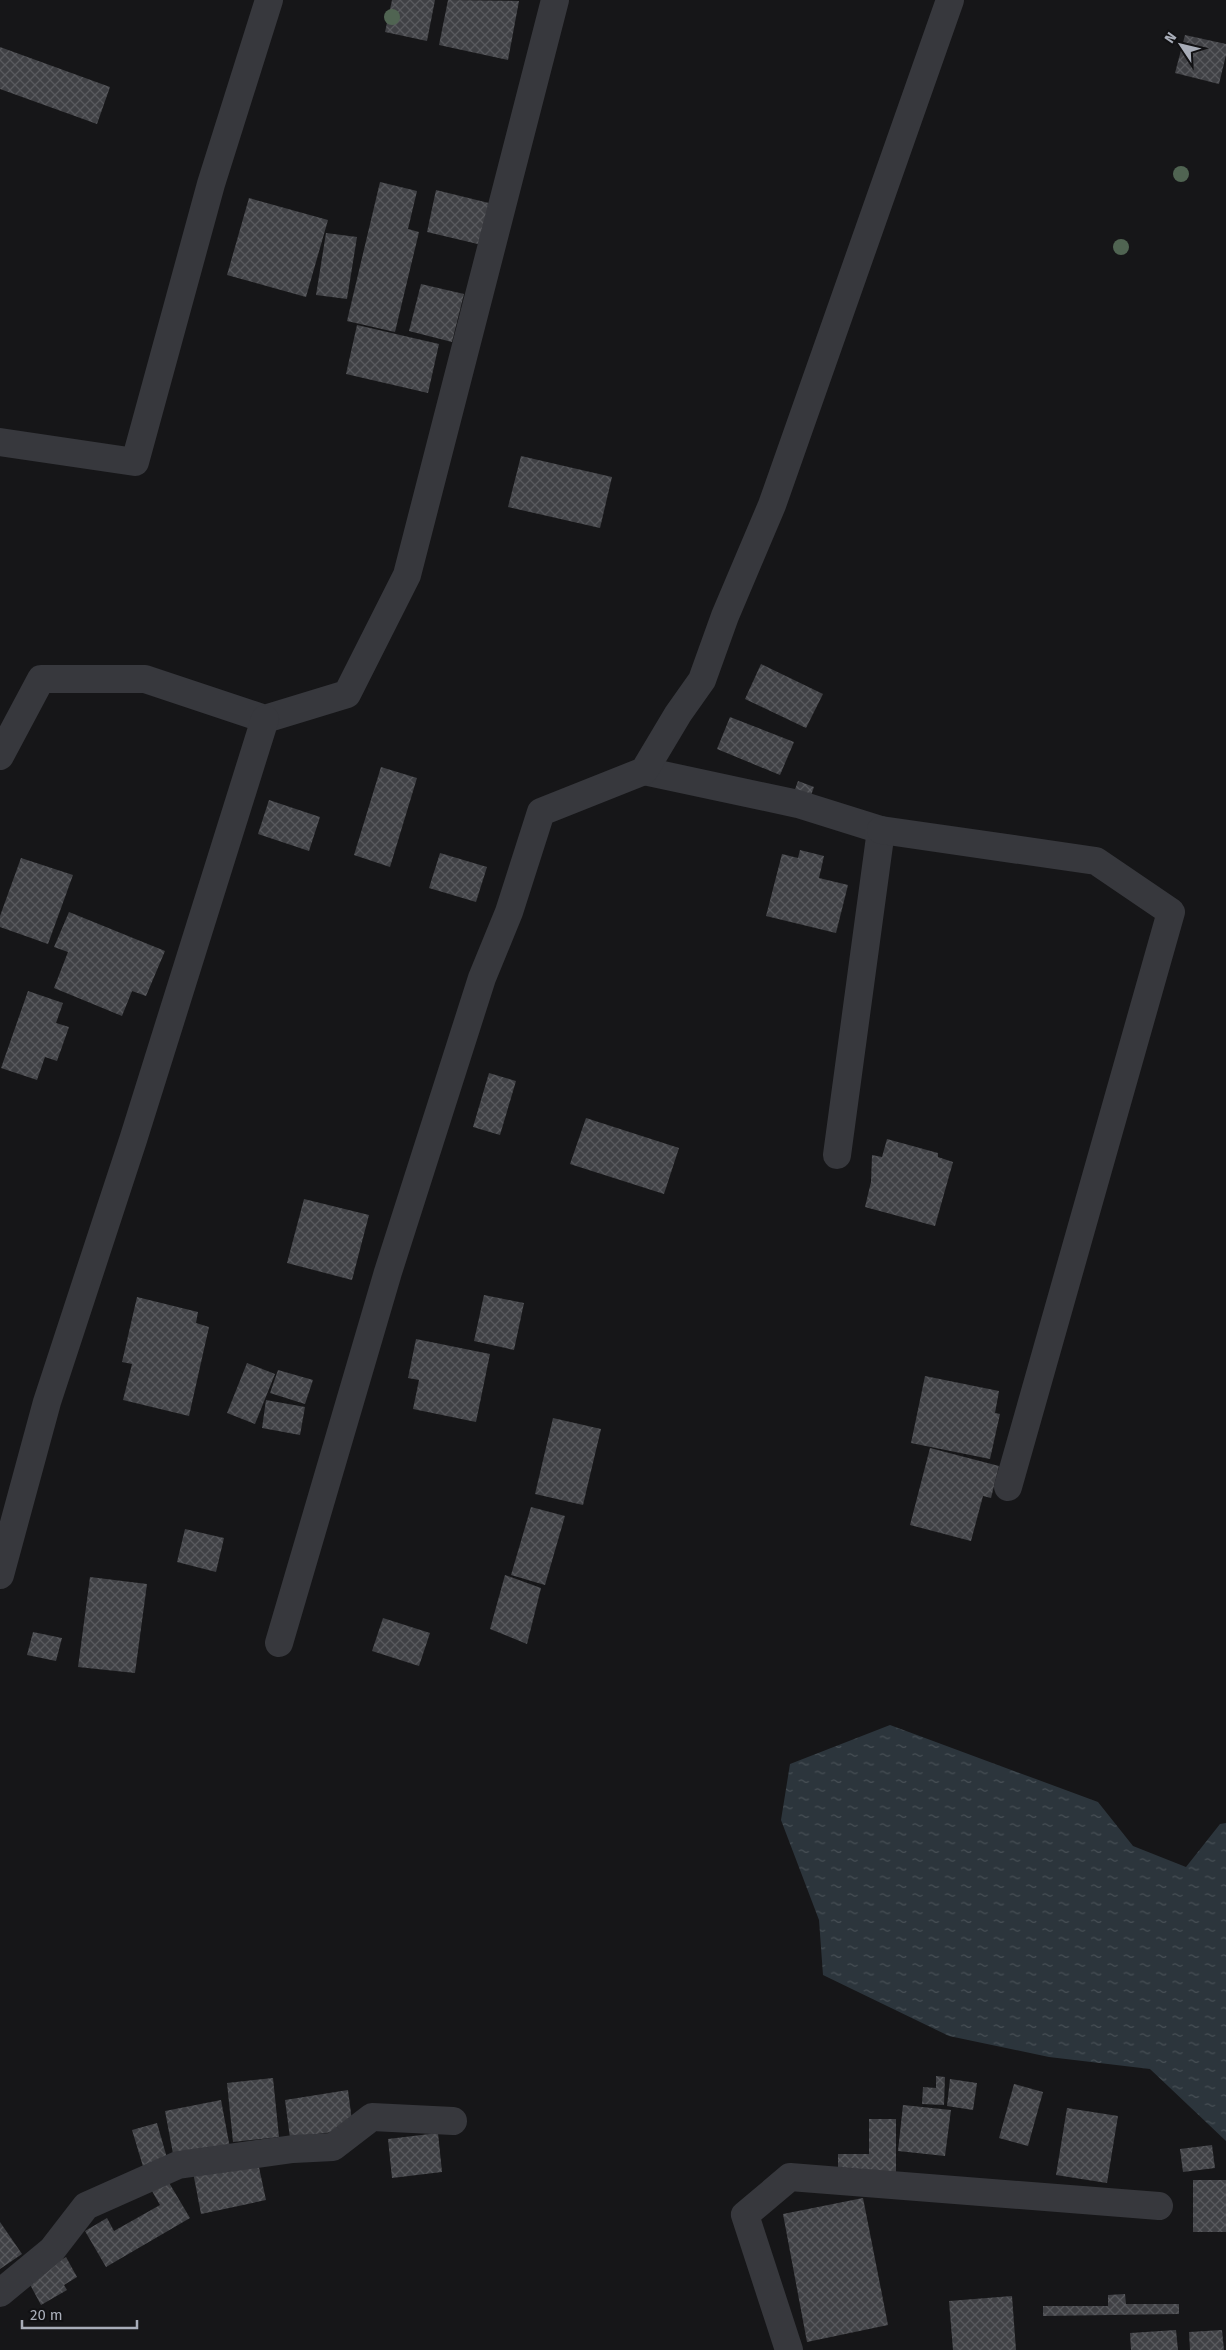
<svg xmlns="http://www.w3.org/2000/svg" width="1226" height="2350" font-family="'Fira Sans',sans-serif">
<defs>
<pattern id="water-ripples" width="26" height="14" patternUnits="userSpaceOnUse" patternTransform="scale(1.25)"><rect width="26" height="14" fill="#2c353c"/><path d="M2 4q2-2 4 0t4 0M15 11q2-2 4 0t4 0" fill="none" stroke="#485056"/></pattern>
<pattern id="building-cross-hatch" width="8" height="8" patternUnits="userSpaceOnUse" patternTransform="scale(1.25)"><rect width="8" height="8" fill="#404145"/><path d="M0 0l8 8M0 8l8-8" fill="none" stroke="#595a5e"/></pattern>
</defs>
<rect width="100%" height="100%" fill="#161618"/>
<!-- water -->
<path fill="url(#water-ripples)" d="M890,1725L1098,1802L1133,1846L1186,1867L1220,1824L1226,1823V2141L1150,2069L1049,2057L949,2036L823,1975L819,1920L781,1820L790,1764Z"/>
<!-- building -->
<g fill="url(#building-cross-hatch)">
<path d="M392,0H435L427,41L385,32Z"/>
<path d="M448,0L519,1L508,60L439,45Z"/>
<path d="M1185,35L1226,44V55L1219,84L1175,73Z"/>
<path d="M0,47L110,87L97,124L0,89Z"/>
<path d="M380,182L417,191L408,229L419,232L395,332L347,321Z"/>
<path d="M436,190L493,204L482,245L427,232Z"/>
<path d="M249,198L328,220L306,297L227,275Z"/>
<path d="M326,233L357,237L347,299L316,295Z"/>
<path d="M421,284L464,294L452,342L409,331Z"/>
<path d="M357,325L439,344L428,393L346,374Z"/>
<path d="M521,456L612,477L600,528L508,507Z"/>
<path d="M761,664L823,694L806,728L745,699Z"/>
<path d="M730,717L794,742L780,775L717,749Z"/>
<path d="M381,767L417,778L390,867L354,855Z"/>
<path d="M798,781L814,787L809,801L793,795Z"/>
<path d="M269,800L320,817L309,851L258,834Z"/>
<path d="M800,850L824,856L819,878L848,885L836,933L766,916L782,854L798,858Z"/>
<path d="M440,853L487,867L476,902L429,888Z"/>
<path d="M21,858L73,875L48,944L0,927V916Z"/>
<path d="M69,912L165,951L146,996L132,991L122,1016L54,988L68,952L54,947Z"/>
<path d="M28,991L63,1003L56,1023L69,1027L57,1061L45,1057L37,1080L1,1068Z"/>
<path d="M489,1073L516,1081L500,1135L473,1127Z"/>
<path d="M586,1118L679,1148L664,1194L570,1164Z"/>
<path d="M887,1139L938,1153V1157L953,1162L935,1226L865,1207L871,1182L872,1155L882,1157Z"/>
<path d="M304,1199L369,1215L352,1280L287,1263Z"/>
<path d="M484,1295L524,1303L514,1350L474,1341Z"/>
<path d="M137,1297L198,1312L196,1323L209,1327L189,1416L123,1400L132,1364L122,1362Z"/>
<path d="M416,1339L490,1354L476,1422L413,1409L419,1380L408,1378Z"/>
<path d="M247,1363L275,1374L255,1424L227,1413Z"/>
<path d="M278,1370L313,1380L305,1404L270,1393Z"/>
<path d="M925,1376L999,1391L995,1413L1000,1414L990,1459L911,1443Z"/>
<path d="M266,1400L305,1407L300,1435L262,1428Z"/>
<path d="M553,1418L601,1429L583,1505L535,1494Z"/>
<path d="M930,1448L999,1466L991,1498L983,1496L971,1541L910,1525Z"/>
<path d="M531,1507L565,1516L545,1585L511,1575Z"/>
<path d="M185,1529L224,1538L216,1572L177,1562Z"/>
<path d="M505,1575L541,1588L527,1644L490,1629Z"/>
<path d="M90,1577L147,1584L135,1673L78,1667Z"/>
<path d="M383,1618L430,1633L419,1666L372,1651Z"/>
<path d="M33,1632L62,1638L56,1661L27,1655Z"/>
<path d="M936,2076L945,2077L944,2105L922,2104L923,2087L936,2088Z"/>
<path d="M273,2078L279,2137L233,2142L227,2083Z"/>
<path d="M950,2079L977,2083L973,2110L947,2106Z"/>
<path d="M1014,2084L1043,2092L1028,2146L999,2138Z"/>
<path d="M348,2090L353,2129L290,2138L285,2100Z"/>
<path d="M221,2100L230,2148L174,2159L165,2111Z"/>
<path d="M903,2105L951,2110L945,2156L898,2151Z"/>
<path d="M1067,2108L1118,2116L1107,2183L1056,2175Z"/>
<path d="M869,2119H896V2178L838,2179V2154H869Z"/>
<path d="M157,2123L169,2165L145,2173L132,2130Z"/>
<path d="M438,2133L442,2172L392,2178L388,2139Z"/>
<path d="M1212,2145L1215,2168L1183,2172L1180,2149Z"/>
<path d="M257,2158L266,2200L201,2214L193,2172Z"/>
<rect x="1193" y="2180" width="33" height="52"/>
<path d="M168,2181L190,2218L106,2267L85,2231L107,2218L114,2231L160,2205L152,2191Z"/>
<path d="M863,2198L888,2325L807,2342L783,2214Z"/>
<path d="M0,2222L22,2254L0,2269Z"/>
<path d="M66,2257L77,2277L64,2285L67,2290L41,2305L27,2279Z"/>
<path d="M1125,2294L1126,2304H1179V2314L1043,2316V2306H1108V2295Z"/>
<path d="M1012,2296L1016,2350H953L949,2301Z"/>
<path d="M1176,2330L1178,2350H1131L1130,2333Z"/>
<path d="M1222,2330L1224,2350H1190L1189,2332Z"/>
</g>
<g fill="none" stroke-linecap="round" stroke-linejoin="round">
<!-- minor -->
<g stroke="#37383d" stroke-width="28">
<path d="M0,442L135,462L211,184L269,0"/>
<path d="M0,756L41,679H145L265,719L347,694L407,575L555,0"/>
<path d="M644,771L798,804L881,830L837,1155"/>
<path d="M881,830L1096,861L1171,912L1008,1487"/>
<path d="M0,1575L47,1402L133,1140L265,719"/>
<path d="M279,1643L388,1272L482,978L509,912L541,812L644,771L678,714L702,680L725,616L772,505L950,0"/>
<path d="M0,2293L52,2250L86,2206L178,2165L293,2149L333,2147L372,2117L453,2121"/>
<path d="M789,2350L745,2215L790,2177L1159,2206"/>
</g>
</g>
<!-- trees -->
<g fill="#506452">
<circle cx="392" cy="17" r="8"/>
<circle cx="1181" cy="174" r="8"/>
<circle cx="1121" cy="247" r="8"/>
</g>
<!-- north arrow -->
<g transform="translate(1181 45) rotate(305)" stroke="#111113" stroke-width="4" paint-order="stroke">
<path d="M0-4L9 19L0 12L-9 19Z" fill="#a8adb8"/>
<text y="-8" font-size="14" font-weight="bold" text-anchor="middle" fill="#a8adb8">N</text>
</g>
<!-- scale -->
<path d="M22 2320v8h115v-8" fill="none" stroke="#a8adb8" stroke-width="2.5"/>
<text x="30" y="2320" font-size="15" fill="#a8adb8" stroke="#111113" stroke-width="4" paint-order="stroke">20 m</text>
</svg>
